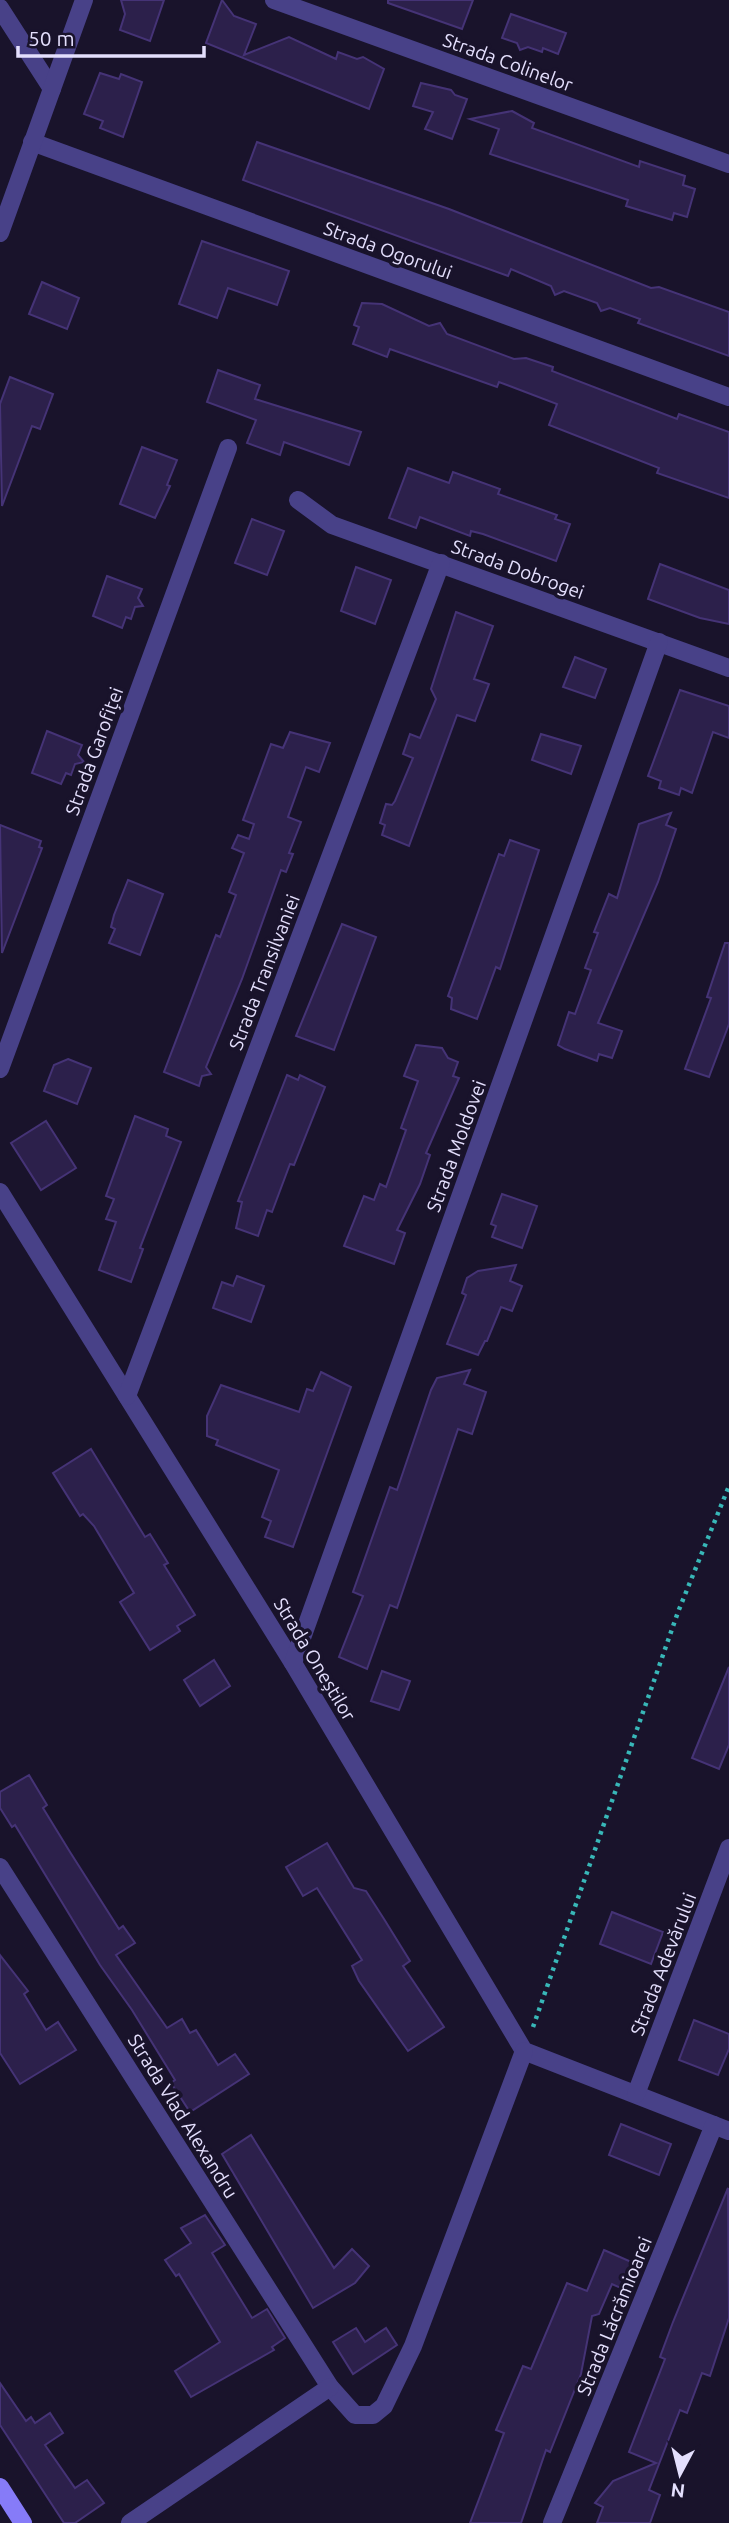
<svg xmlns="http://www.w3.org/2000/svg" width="729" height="2523" font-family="Ubuntu,sans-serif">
<rect width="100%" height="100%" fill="#19132b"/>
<!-- building -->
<g fill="#2c204b" stroke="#453376" stroke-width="2">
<path d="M121,0H164L150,41L120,30L125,14Z"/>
<path d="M222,0L234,16L256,24L244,55L289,37L336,59L338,52L357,59L363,57L384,69L369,109L206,43Z"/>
<path d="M388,0H473L462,29L388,3Z"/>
<path d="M511,14L566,33L558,54L543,48L542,52L528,47L520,50L517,43L502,38Z"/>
<path d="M100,73L119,79L121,74L142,82L123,137L100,128L103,121L84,114Z"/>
<path d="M421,83L451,90L455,95L467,99L452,139L425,129L433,112L413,106Z"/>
<path d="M512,111L534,123L532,128L639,167L640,161L685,176L683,185L695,189L687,217L674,213L672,220L626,206L628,200L490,154L499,129L470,119Z"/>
<path d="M257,142L449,209L651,288L659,287L729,312V356L638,323L640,319L610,308L601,311L597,303L564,291L555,295L551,286L511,269L508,276L243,180Z"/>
<path d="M202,241L289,271L277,305L228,288L217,318L179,304Z"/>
<path d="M42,282L79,298L67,329L29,314Z"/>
<path d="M362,303L382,304L429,326L440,323L447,334L514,359L526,358L553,367L552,371L677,419L679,414L729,432V498L657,473L659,468L549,425L557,404L499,382L497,387L390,349L387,357L353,344L359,327L354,325Z"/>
<path d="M218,370L260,385L255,399L361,432L349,465L284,442L280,455L247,443L256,420L207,402Z"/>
<path d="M10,377L53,394L40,429L32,426L2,506L0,404Z"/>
<path d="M142,447L177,460L167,485L170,486L155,518L120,504Z"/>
<path d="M408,468L449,483L453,472L500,489L498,494L557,515L555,519L570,524L556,561L483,534L471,531L470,536L420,517L416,528L389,518Z"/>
<path d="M252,519L284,531L267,575L235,563Z"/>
<path d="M660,564L729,590V624L700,618L648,599Z"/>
<path d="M356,567L391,580L375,624L341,611Z"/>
<path d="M107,576L142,589L138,598L143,606L135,607L131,619L126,617L122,628L93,616Z"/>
<path d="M456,612L493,626L474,679L489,684L475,721L457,715L409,846L382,835L385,825L380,823L386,804L392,805L395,801L413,758L403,754L410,734L420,738L436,699L431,689Z"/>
<path d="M575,657L606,669L595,698L563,687Z"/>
<path d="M680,690L729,706V738L713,732L692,793L681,788L679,795L659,788L661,781L648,776Z"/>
<path d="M47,731L82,745L78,755L84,762L75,764L71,775L66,773L61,784L32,773Z"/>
<path d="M290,732L330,743L319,772L306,767L288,817L301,822L289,853L293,854L286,872L281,870L242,979L206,1067L211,1074L202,1076L199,1086L164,1072L216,935L220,937L236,895L229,892L244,853L232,848L238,835L249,839L254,824L243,820L271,744L283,748Z"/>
<path d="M541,734L581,746L571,774L532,760Z"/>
<path d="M671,813L666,825L676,829L658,882L598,1023L622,1031L612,1058L599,1054L597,1061L565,1049L558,1045L569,1012L575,1014L591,970L585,968L598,933L594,932L609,894L617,898L639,824Z"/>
<path d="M0,825L41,841L39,847L42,848L2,953Z"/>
<path d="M510,840L539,850L500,969L496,967L477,1019L451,1009L452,998L448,996L499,854L504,856Z"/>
<path d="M128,880L163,894L140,955L109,943L115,929L111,927L114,915Z"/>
<path d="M342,924L376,937L334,1050L296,1036Z"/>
<path d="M725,943H729V1024L709,1077L685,1069L711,998L707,997Z"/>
<path d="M416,1045L442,1048L448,1058L458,1062L453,1076L459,1078L426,1153L430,1155L420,1184L397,1230L405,1233L394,1264L344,1246L364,1196L374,1200L380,1184L386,1187L406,1130L401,1128L418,1081L404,1076Z"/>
<path d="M68,1059L91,1068L77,1104L44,1091L54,1065Z"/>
<path d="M287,1075L298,1080L300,1075L325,1087L294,1165L290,1164L272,1212L267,1210L258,1236L236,1228L242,1202L238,1201Z"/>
<path d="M135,1116L168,1129L166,1136L181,1142L140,1248L143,1249L131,1282L99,1270L116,1222L106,1219L114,1199L106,1196Z"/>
<path d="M46,1121L76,1168L41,1190L11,1143Z"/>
<path d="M502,1194L537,1206L522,1248L492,1237L496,1226L491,1224Z"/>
<path d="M516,1265L510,1281L522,1286L512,1311L501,1307L487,1341H485L478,1355L447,1344L466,1295L462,1293L467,1278L478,1271Z"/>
<path d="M237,1276L264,1286L251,1322L213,1308L222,1282L233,1286Z"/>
<path d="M470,1370L464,1384L486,1392L472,1434L458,1429L397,1608L390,1605L367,1669L339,1657L363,1596L353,1592L390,1487L397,1490L431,1390L437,1378Z"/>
<path d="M321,1372L351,1387L293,1547L265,1537L271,1521L262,1517L279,1470L216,1445L218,1440L207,1436V1416L221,1385L299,1412L307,1389L313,1391Z"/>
<path d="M91,1449L145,1537L150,1534L168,1563L164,1565L195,1615L177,1626L180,1631L150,1650L120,1602L134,1593L94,1526L83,1514L80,1516L53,1473Z"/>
<path d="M214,1660L230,1686L200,1706L184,1680Z"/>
<path d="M729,1667V1745L719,1769L692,1758Z"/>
<path d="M382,1671L410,1681L399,1710L371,1701Z"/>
<path d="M29,1775L47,1805L43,1808L70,1852L119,1929L123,1926L135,1943L116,1955L167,2028L182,2019L190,2033L196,2030L218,2065L235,2054L249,2074L190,2112L171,2083L175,2080L132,2010L100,1965L15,1825L12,1827L0,1808V1792Z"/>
<path d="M327,1843L354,1888L366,1891L384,1919L410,1961L403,1966L444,2027L408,2051L359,1981L352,1966L362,1960L317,1888L303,1896L286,1867Z"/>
<path d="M612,1912L663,1932L651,1964L600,1944Z"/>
<path d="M0,1955L28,1991L24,1994L46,2030L58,2022L76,2050L20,2084L0,2053Z"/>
<path d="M694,2020L729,2034V2049L718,2075L679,2060Z"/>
<path d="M621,2124L671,2144L659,2175L609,2155Z"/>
<path d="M251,2135L334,2268L352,2249L369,2266L355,2283L313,2308L222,2154Z"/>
<path d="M728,2188L729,2318L710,2376L702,2373L687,2413L680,2410L649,2490L660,2495L650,2523H597L603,2507L595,2503L613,2481L656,2463L629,2452L665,2359L660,2357L673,2322Z"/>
<path d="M205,2215L225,2245L212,2253L252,2318L267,2309L285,2338L272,2347L274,2350L191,2397L175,2371L220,2342L179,2274L176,2276L165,2260L191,2243L181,2228Z"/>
<path d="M604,2250L636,2264L625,2290L612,2284L599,2314L592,2316L581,2374L550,2452L546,2450L521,2523H470L504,2433L496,2430L523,2366L531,2369L567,2283L587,2291Z"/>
<path d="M356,2328L365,2342L386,2328L397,2345L353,2374L333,2342Z"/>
<path d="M0,2383L26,2421L31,2417L35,2423L50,2413L63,2433L45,2445L75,2488L87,2480L104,2503L75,2523H64L0,2425Z"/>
</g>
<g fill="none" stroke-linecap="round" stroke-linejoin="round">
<!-- path -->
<path stroke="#38b7b8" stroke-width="4.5" stroke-dasharray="3.5 5" stroke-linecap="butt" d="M533,2027L678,1612L729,1486"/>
<!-- street -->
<g stroke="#484188" stroke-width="18">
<path d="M274,0L729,164"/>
<path d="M0,8L52,89"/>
<path d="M32,142L729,397"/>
<path d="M0,233L84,0"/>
<path d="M298,500L332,525L729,668"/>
<path d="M0,1069L228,448"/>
<path d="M0,1192L293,1663L524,2051L729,2131"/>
<path d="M127,1396L441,563"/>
<path d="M293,1663L659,642"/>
<path d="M0,1867L330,2387L355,2415H373L384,2406L413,2346L524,2051"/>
<path d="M636,2094L729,1848"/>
<path d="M130,2523L330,2387"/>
<path d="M552,2523L714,2125"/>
</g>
<!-- secondary -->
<path stroke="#867bf8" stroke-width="18" d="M0,2487L23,2523"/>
</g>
<g text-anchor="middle" stroke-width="7" stroke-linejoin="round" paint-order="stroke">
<!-- street labels -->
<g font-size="19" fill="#e4dffd" stroke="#19132b">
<text transform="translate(508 62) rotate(20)" y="7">Strada Colinelor</text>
<text transform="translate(388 250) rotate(20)" y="7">Strada Ogorului</text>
<text transform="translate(518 569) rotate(20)" y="7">Strada Dobrogei</text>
<text transform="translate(94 751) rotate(-70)" y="7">Strada Garofiței</text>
<text transform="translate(264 972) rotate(-69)" y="7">Strada Transilvaniei</text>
<text transform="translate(456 1146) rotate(-70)" y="7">Strada Moldovei</text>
<text transform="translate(315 1659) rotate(59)" y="7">Strada Oneștilor</text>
<text transform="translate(663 1964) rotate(-69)" y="7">Strada Adevărului</text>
<text transform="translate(183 2116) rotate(58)" y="7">Strada Vlad Alexandru</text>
<text transform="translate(614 2316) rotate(-68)" y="7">Strada Lăcrămioarei</text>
</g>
</g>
<!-- north arrow -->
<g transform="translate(680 2474) rotate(187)" stroke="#19132b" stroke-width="5" paint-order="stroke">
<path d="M0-5L12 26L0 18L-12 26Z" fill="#e4dffd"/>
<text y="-10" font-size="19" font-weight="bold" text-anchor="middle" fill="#e4dffd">N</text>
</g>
<!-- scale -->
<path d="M18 46v10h186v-10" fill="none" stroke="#e4dffd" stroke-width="3.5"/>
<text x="28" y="46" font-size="21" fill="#e4dffd" stroke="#19132b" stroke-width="5" paint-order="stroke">50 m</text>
</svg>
